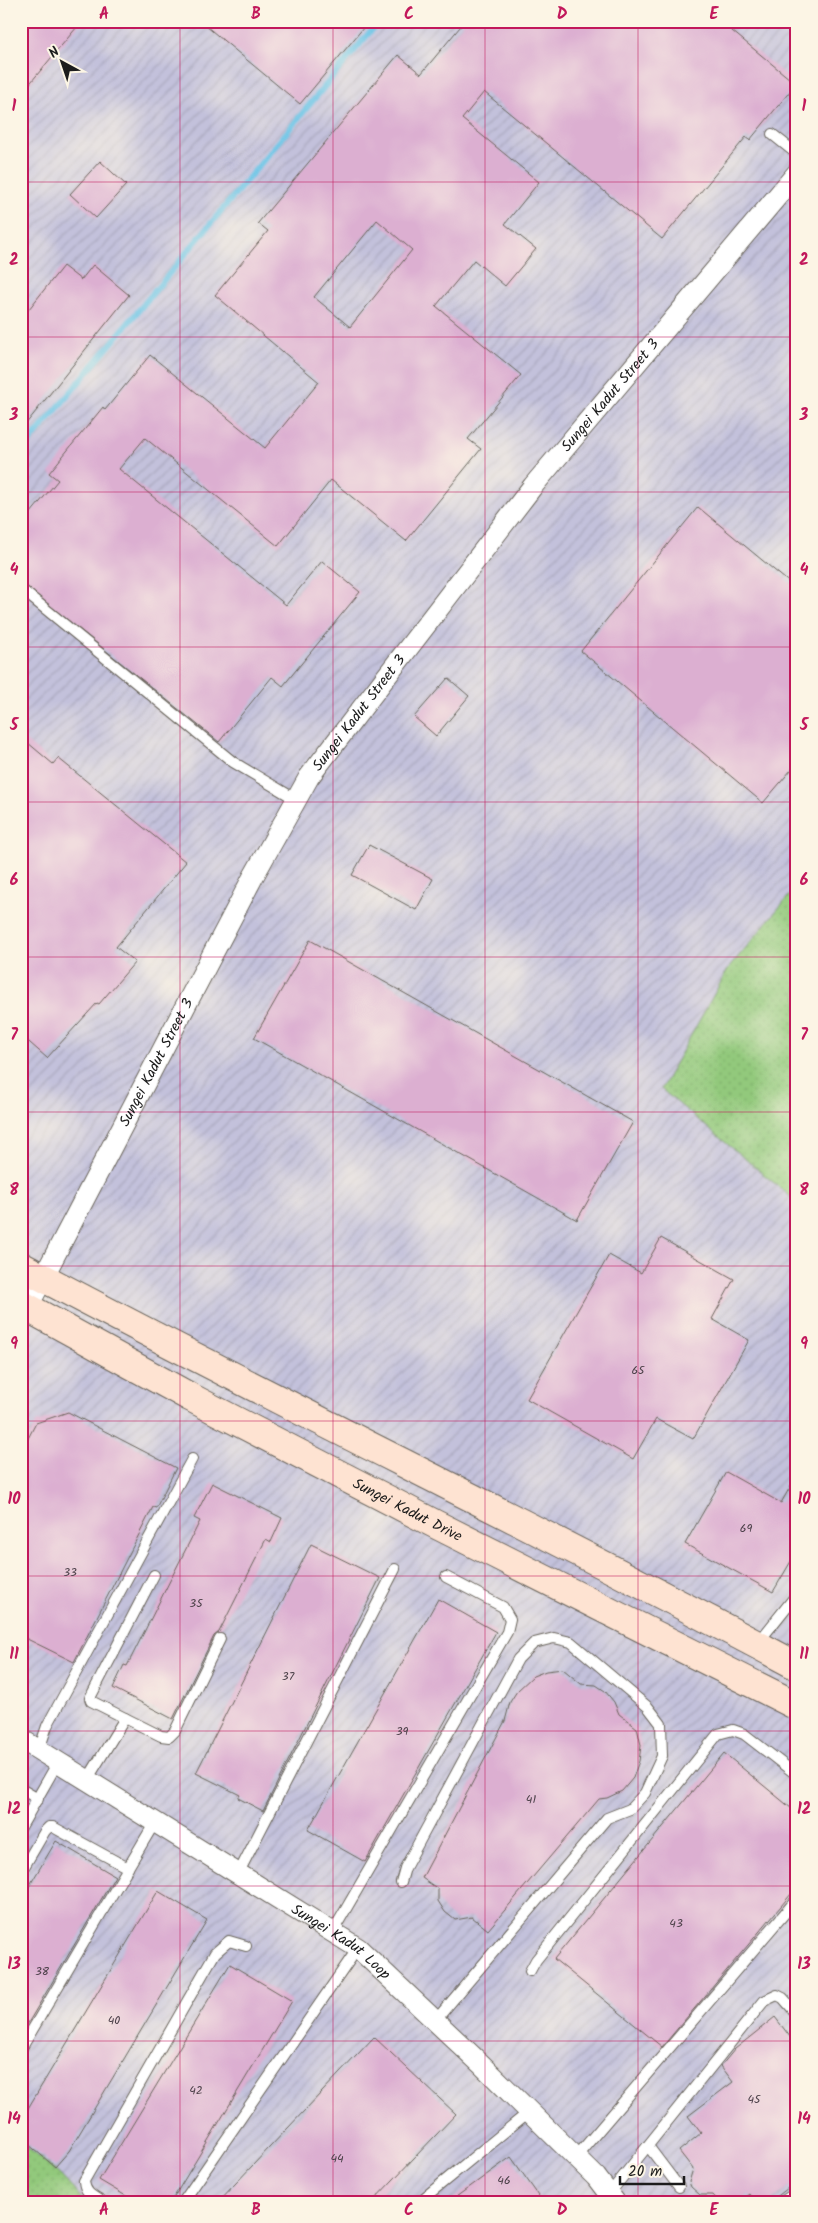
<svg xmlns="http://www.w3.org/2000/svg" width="818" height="2223" font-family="Kalam,sans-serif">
<defs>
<pattern id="industrial-furrows" width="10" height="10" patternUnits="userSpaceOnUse" patternTransform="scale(1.25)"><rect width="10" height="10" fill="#c3c1db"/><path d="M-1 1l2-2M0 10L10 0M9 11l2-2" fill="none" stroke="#a7a5bb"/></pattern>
<pattern id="grass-dots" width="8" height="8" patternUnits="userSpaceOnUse" patternTransform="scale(1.25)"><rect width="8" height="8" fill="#92c97c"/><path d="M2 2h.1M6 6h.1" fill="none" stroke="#7dac6b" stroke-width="1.8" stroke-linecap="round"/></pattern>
</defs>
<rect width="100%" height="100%" fill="#fcf5e5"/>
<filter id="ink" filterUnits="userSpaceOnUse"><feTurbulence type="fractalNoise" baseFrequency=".02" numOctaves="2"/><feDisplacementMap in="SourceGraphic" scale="10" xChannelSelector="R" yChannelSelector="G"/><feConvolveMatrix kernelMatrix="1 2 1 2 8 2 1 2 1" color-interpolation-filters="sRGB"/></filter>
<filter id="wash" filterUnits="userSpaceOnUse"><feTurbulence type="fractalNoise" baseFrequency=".0096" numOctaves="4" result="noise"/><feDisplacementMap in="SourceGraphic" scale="20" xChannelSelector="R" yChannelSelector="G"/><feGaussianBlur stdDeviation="1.12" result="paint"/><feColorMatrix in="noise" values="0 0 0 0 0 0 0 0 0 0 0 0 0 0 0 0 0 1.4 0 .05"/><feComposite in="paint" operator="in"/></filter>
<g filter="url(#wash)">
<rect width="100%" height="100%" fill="#f6e7cd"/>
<!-- industrial -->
<path fill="url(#industrial-furrows)" d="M21,21H797V2202H85L60,2175L21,2142Z"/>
<!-- grass -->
<g fill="url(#grass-dots)" stroke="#57724c">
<path d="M797,886V1202L661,1089L728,969Z"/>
<path d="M21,2142L60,2175L85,2202H29L21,2194Z"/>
</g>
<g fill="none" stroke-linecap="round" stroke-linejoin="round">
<!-- stream -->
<path stroke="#69c3e7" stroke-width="6" d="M21,452L379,21"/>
</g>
<g id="blocks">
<!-- building -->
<g fill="#dcafd1" fill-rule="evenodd">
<path d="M21,21H82L21,94Z"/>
<path d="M200,21H369L300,104Z"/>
<path d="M465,21H720L796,84L750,140L746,137L662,239L484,92L462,119L539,182L505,224L536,249L505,286L474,260L436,306L521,375L468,439L481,449L406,541L331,480L278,546L145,438L119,469L286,605L322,561L360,592L283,686L272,677L219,742L21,582V525L58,480L49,473L103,407L105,410L150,355L265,448L319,382L215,295L268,231L258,223L398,55L421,74ZM377,220L412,250L350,327L314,297Z"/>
<path d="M100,161L126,185L96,218L70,194Z"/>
<path d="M93,265L129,295L21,430V319L63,266L81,280Z"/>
<path d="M698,507L797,589V763L763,803L581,651Z"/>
<path d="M448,678L469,696L436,736L414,717Z"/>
<path d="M21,737L53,764L58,758L186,862L116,947L135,962L99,1004L97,1003L47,1058L21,1035Z"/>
<path d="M369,845L433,879L416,910L352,875Z"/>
<path d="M310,940L633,1122L577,1220L254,1038Z"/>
<path d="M661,1238L734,1279L712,1319L749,1340L693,1439L656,1419L633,1459L527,1399L609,1255L641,1273Z"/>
<path d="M68,1412L176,1468L156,1508L153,1507L74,1662L21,1636V1452L36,1423Z"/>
<path d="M726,1472L781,1503L797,1475V1551L773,1592L685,1544Z"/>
<path d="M212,1483L282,1518L271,1542L266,1539L219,1632L214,1636L173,1719L113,1688L124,1665L127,1666L200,1521L194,1518Z"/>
<path d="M311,1544L380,1578L263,1811L238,1798L240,1795L196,1773Z"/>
<path d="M438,1599L496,1632L365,1862L308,1830Z"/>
<path d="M563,1669L581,1684L596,1685L605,1691L614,1702L619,1714L637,1728L641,1745L639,1761L633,1778L622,1791L607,1798L599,1799L488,1930L472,1917L455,1920L445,1912L438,1901V1889L422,1878L505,1721L510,1702L517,1691L533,1676L546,1671Z"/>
<path d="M724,1753L797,1813V1887L662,2047L554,1959Z"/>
<path d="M56,1841L115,1876L21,2035V1900Z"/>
<path d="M158,1891L207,1920L69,2151L55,2167L21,2138V2120Z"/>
<path d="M230,1964L292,2001L171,2202H136L99,2180Z"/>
<path d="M775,2017L797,2046V2181L770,2202H755L749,2194L739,2202H719L713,2195H700L691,2187L689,2182L693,2169L679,2151L701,2133L688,2116L733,2082L721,2066L735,2049Z"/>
<path d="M374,2037L456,2114L372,2202H218Z"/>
<path d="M511,2157L543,2202H449Z"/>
</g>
</g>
</g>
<g filter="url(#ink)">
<use href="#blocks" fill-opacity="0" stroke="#68635a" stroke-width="1"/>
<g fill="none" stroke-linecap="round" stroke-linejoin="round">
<defs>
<g id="service">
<path d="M772,134L797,154"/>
<path d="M21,589L233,762L297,800"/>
<path d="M154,1575L90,1698L91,1701L161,1736L169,1737L175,1731L220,1639"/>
<path d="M757,1644L797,1594"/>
<path d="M39,1750L47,1726L192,1459"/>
<path d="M87,1780L125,1718"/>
<path d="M21,1789L38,1799"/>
<path d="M21,1827L58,1762"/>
<path d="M21,1872L45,1831L49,1827H53L128,1868"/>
<path d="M238,1874L395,1569"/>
<path d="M401,1882L405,1868L518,1659L534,1643L554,1638L571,1642L648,1707L661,1724L662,1756L645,1793L630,1809L607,1818L435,2021"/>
<path d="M332,1933L507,1632L510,1619L503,1607L446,1577"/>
<path d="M530,1971L536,1960L718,1734L733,1730L744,1734L797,1775"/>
<path d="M21,2049L155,1822"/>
<path d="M648,2146L679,2187"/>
<path d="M576,2157L797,1899"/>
<path d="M609,2194L764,2001L777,1995L783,1998L797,2014"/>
<path d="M102,2202C92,2196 85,2193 84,2181L215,1953L229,1941L246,1946"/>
<path d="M183,2202L358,1948"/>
<path d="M419,2202L530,2111"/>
<path d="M782,2202L797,2192"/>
</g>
<g id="minor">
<path id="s1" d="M21,1320L253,877L309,777L533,486L797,173"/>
<path id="s2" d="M21,1739L358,1948L481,2064L596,2177L615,2202"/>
</g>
<g id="secondary">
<path d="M21,1266C278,1403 541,1529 797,1666"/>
<path id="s3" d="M21,1304L190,1397L435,1524L797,1706"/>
</g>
</defs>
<!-- service casing -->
<use href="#service" stroke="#68635a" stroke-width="12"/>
<!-- minor casing -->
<use href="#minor" stroke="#68635a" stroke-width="22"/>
<!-- secondary casing -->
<use href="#secondary" stroke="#68635a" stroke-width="30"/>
<!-- service -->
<use href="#service" stroke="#fff" stroke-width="10"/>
<!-- minor -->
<use href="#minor" stroke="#fff" stroke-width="20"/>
<!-- secondary -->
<use href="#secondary" stroke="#fee3d2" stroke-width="28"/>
</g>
</g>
<!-- grid -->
<path fill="none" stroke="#c2185b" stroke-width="1" stroke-opacity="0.55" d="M180,21V2202M333,21V2202M485,21V2202M638,21V2202M21,182H797M21,337H797M21,492H797M21,647H797M21,802H797M21,957H797M21,1112H797M21,1266H797M21,1421H797M21,1576H797M21,1731H797M21,1886H797M21,2041H797"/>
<g text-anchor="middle" stroke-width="5" stroke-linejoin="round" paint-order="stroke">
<!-- number labels -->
<g font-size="12" fill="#4c4149">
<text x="638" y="1374">65</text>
<text x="746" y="1532">69</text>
<text x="70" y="1576">33</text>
<text x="196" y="1607">35</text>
<text x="288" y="1680">37</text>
<text x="402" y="1735">39</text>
<text x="531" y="1803">41</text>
<text x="676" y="1927">43</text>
<text x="42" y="1975">38</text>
<text x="114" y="2024">40</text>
<text x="196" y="2094">42</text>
<text x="754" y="2103">45</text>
<text x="337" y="2162">44</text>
<text x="504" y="2184">46</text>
</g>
<!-- street labels -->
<g font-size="15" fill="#1c1c1c" stroke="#fcf5e5">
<text dy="5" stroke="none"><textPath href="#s1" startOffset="1101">Sungei Kadut Street 3</textPath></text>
<text dy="5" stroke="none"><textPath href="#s1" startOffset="696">Sungei Kadut Street 3</textPath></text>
<text dy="5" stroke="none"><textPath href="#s1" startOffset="291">Sungei Kadut Street 3</textPath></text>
<text dy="5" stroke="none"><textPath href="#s3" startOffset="438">Sungei Kadut Drive</textPath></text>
<text dy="5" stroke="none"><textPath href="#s2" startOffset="379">Sungei Kadut Loop</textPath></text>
</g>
</g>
<!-- margin -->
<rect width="818" height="2223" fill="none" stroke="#fcf5e5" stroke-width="55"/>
<!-- north arrow -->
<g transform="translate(62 62) rotate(320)" stroke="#fcf5e5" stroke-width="4" paint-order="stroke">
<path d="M0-4L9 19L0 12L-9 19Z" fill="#1c1c1c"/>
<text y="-8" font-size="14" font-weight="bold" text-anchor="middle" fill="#1c1c1c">N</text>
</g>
<!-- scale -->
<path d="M620 2176v8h64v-8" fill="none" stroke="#1c1c1c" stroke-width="2.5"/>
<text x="628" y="2176" font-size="15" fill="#1c1c1c" stroke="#fcf5e5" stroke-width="4" paint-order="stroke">20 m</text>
<rect x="28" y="28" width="762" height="2168" fill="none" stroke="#c2185b" stroke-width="2"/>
<g font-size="16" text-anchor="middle" font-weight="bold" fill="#c2185b">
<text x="104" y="19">A</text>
<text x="256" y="19">B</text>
<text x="409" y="19">C</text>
<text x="562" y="19">D</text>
<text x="714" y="19">E</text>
<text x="14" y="111">1</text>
<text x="804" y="111">1</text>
<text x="14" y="265">2</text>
<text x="804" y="265">2</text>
<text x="14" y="420">3</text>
<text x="804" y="420">3</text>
<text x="14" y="575">4</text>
<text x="804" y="575">4</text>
<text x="14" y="730">5</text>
<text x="804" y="730">5</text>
<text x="14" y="885">6</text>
<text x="804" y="885">6</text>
<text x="14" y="1040">7</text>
<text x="804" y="1040">7</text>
<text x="14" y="1195">8</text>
<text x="804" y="1195">8</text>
<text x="14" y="1349">9</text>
<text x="804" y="1349">9</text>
<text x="14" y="1504">10</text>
<text x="804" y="1504">10</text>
<text x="14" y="1659">11</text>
<text x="804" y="1659">11</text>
<text x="14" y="1814">12</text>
<text x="804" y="1814">12</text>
<text x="14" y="1969">13</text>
<text x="804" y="1969">13</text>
<text x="14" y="2124">14</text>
<text x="804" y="2124">14</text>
<text x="104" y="2215">A</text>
<text x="256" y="2215">B</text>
<text x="409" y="2215">C</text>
<text x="562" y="2215">D</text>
<text x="714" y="2215">E</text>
</g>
</svg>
